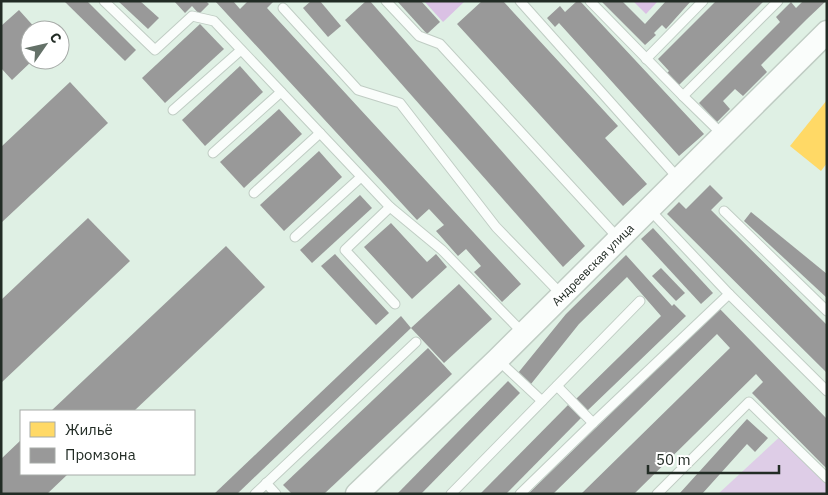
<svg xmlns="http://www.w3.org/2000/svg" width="828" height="495" font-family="'IBM Plex Sans',sans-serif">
<rect width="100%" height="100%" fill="#dff0e4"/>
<!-- green -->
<path fill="#decde7" d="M785,432L827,474V494H718Z"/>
<!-- forest -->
<g fill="#dac1e4">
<path d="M424,1H465L443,22Z"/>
<path d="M633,1H658L646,14Z"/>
</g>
<!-- homes -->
<path fill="#ffd966" d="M827,100V163L821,171L790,146Z"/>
<!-- industry -->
<g fill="#999">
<path d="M64,1H87L136,50L125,61Z"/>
<path d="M118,1H140L159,18L148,29Z"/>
<path d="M174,1H206L209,4L199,14L192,6L185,13Z"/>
<path d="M215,1H233L240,9L248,1H274L267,8L521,284L502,302L474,272L481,266L466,249L458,256L436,231L444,225L429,209L417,220Z"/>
<path d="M311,1H320L341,26L328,37L303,8Z"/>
<path d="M366,1H370L585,246L563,267L345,20Z"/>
<path d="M397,1H421L440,22L427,34Z"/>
<path d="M482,1H503L618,126L605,138L647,184L623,206L457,24Z"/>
<path d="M577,1H580L704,134L679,156L559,23L555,27L547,18L560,6L565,12Z"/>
<path d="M601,1H622L645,24L666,1H691L666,29L662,25L654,33L656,35L645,45Z"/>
<path d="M716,1H764L679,85L667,73L669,71L658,59Z"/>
<path d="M803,1H826L807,19L761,65L767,72L743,96L735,89L723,101L730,109L717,122L699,103L780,22L776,17L791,2L796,8Z"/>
<path d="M19,10L37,30H30V60H33L12,80L1,68V26Z"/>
<path d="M200,24L224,49L165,103L142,78Z"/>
<path d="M240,66L263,92L205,146L182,120Z"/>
<path d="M70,82L108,123L1,223V147Z"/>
<path d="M279,109L302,134L244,188L220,162Z"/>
<path d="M319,151L342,177L284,231L260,205Z"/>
<path d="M710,185L723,198L711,210L827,325V373L667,214L679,202L686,209Z"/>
<path d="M360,195L372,208L312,263L300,250Z"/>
<path d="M751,212L827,274V298L744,221Z"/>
<path d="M88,218L130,261L1,383V300Z"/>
<path d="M391,223L427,262L436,254L447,267L412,299L364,247Z"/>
<path d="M653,228L713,293L701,304L641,239Z"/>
<path d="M226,246L265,287L134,411H51Z"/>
<path d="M335,254L389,313L376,325L321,266Z"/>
<path d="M626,255L672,306L674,304L686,316L587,411L576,399L661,316L627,277L579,324L531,384L518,373L566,314Z"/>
<path d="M661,268L685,293L676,301L652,276Z"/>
<path d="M459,284L492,319L444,363L411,328Z"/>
<path d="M719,308L827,419V469L752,393L763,382L756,374L634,494H581L730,348L717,334L553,494H528Z"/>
<path d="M401,316L411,328L237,494H214Z"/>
<path d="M428,348L452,374L324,494H292L283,485Z"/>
<path d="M508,381L520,393L421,494H397Z"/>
<path d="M568,405L581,418L506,494H480Z"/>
<path d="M747,419L768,438L755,452L747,444L702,494H679Z"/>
<path d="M21,440V474H68L47,494H1V459Z"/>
</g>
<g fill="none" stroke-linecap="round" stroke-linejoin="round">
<defs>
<g id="service">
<path d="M104,1L155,50L192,16L214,21L390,207L442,250L524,334"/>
<path d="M386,1L419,36L440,44L619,239"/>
<path d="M520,1L678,178"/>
<path d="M590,1L683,96L723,135"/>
<path d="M283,8L358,90L400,103L496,227L562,295"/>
<path d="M646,59L703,1"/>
<path d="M683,96L778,1"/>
<path d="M173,110L241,50"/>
<path d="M213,153L281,92"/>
<path d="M254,193L320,133"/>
<path d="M390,207L345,250L395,304"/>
<path d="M724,211L827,311"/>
<path d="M295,237L361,177"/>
<path d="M729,294L827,391"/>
<path d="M498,360L542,401"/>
<path d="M557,386L593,423"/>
<path d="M266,483L276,494"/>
<path d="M255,494L416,342"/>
<path d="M451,494L640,301"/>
<path d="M520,494L593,423L729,294L649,209"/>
<path d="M657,494L749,402L827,478"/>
</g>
<path id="tertiary" d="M357,494L497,360L827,32"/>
</defs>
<!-- service casing -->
<use href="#service" stroke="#c0cdc4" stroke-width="11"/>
<!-- tertiary casing -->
<use href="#tertiary" stroke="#c0cdc4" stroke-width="25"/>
<!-- service -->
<use href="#service" stroke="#fafdfb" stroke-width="9"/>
<!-- tertiary -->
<use href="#tertiary" stroke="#fafdfb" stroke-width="22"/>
</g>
<g text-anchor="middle" stroke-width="5" stroke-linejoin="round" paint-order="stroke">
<!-- street labels -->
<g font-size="12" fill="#222c25" stroke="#fff">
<text transform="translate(593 265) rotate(-45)" y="4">Андреевская улица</text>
</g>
</g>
<!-- border -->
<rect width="828" height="495" fill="none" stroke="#222c25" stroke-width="5"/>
<!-- legend -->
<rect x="20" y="410" width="175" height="65" fill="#ffffff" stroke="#a7aba8"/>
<rect x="30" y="422" width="25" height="15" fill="#ffd966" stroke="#a7aba8"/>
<text x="65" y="435" font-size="15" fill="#222c25">Жильё</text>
<rect x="30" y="448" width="25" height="15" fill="#999999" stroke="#a7aba8"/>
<text x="65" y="460" font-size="15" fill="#222c25">Промзона</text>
<!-- north arrow -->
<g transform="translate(45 45) rotate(56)"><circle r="24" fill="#ffffff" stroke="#a7aba8"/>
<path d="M0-4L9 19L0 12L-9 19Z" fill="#647168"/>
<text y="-8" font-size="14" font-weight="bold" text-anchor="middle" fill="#222c25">С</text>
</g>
<!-- scale -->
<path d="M648 465v8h131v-8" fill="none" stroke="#222c25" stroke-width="2.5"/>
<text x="656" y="465" font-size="15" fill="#222c25" stroke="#ffffff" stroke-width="4" paint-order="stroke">50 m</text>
</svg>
